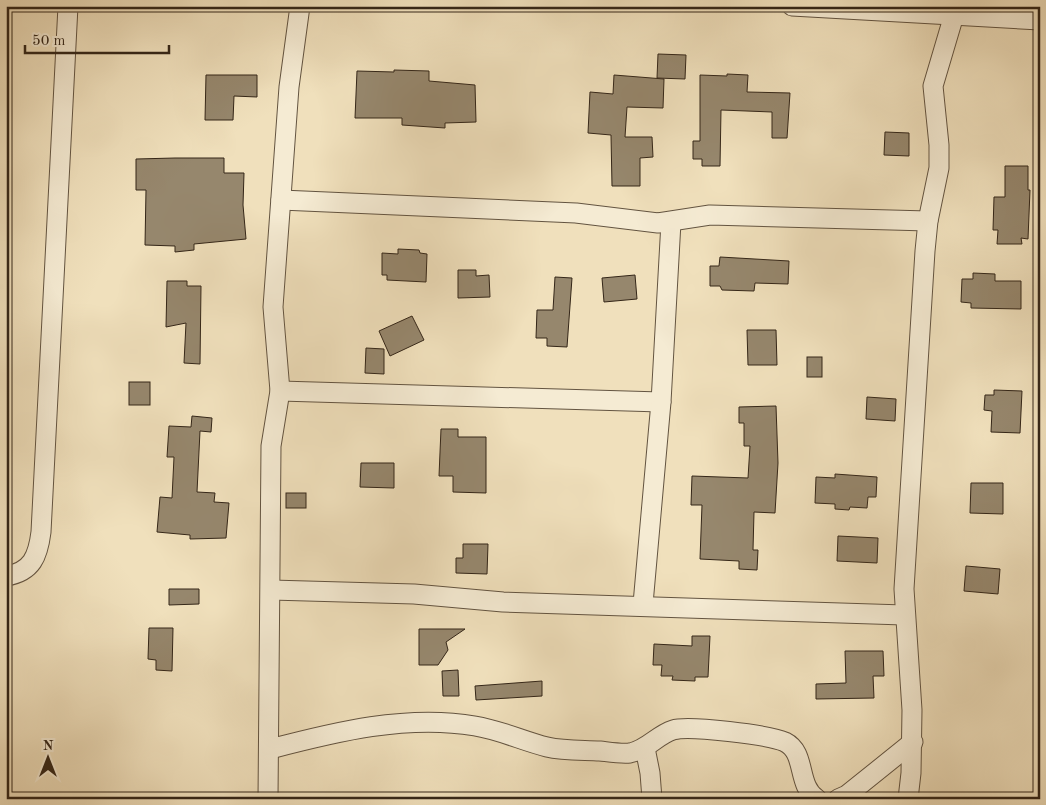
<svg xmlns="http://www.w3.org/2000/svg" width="1046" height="805" font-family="'Old Standard TT',serif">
<rect width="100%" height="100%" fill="#f0e0bc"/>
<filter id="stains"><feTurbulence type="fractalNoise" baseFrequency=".004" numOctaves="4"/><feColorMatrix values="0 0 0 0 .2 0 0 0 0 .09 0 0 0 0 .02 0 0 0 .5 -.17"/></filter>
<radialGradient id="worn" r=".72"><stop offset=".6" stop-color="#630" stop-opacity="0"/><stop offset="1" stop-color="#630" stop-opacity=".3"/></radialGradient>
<!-- building -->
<g fill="#96876d" stroke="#342618">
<path d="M658,54L686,55L685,79L657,78Z"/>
<path d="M394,70L429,71V81L475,85L476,122L445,123V128L402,125V118H355L357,71L394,72Z"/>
<path d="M727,74L748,75L747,92L790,93L787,138H772V112L721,110L720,166H702V159H693V141H700V75L727,76Z"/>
<path d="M206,75H257V97L234,96L233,120H205Z"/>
<path d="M614,75L664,79L663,108L627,107L625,137H652L653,157L640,158V186H612L611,135L588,133L590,92L613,94Z"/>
<path d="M885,132L909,133V156L884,155Z"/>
<path d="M175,158H224V173H244L243,205L246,239L194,244V250L175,252V246L145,245L146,190H136V159Z"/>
<path d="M1005,166H1028V190H1030L1028,239L1021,238L1022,244H997L998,230H993L994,197H1005Z"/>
<path d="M398,249L419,250L420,253L427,254L426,282L387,280V275H382V253L398,254Z"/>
<path d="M720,257L789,261L788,284L755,283L754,291L722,290L720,286H710V266H719Z"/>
<path d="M458,270H476V276L489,275L490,297L458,298Z"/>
<path d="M973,273L995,274V281H1021V309L971,308V303L961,302L962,279H973Z"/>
<path d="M635,275L637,299L604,302L602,278Z"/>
<path d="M555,277L572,278L567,347L547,346V338H536L537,310H553Z"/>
<path d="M167,281H187V286H201L200,364L184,363L186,323L166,327Z"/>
<path d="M412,316L424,340L390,356L379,331Z"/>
<path d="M747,330H776L777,365H748Z"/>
<path d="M366,348L384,349V374L365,373Z"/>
<rect x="807" y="357" width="15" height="20"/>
<rect x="129" y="382" width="21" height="23"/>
<path d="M994,390L1022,391L1020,433L991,432L992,411L984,410L985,395H994Z"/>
<path d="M867,397L896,399L895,421L866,419Z"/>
<path d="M776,406L778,463L775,513L754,512L753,550H758L757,570L739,569V561L700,559L702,505H691L692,476L748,478L750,446H744V423H739V407Z"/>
<path d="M192,416L212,418L211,432L200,431L197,492L215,493L214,502L229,503L226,538L190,539V535L157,532L160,497L172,498L174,457H167L169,426L191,427Z"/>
<path d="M441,429H458V437H486V493L453,492V476H439Z"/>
<path d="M361,463H394V488L360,487Z"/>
<path d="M835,474L877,477L876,497H868L867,508L850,507L849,510L835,509V504L815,503L816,477L835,478Z"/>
<path d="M971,483H1003V514L970,513Z"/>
<rect x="286" y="493" width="20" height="15"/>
<path d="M838,536L878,538L877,563L837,561Z"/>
<path d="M463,544H488L487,574L456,573V558H463Z"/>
<path d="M966,566L1000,569L998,594L964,591Z"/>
<path d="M169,589H199V604L169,605Z"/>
<path d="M149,628H173L172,671L156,670V660L148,659Z"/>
<path d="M419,629H465L446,642L448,650L438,665H419Z"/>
<path d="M692,636H710L708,677H695V681L672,680L673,676H661L662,665H653L654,644L692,646Z"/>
<path d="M845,651H883L884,676H873L874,698L816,699V684L846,683Z"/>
<path d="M458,670L459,696H443L442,671Z"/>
<path d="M542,681V696L476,700L475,686Z"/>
</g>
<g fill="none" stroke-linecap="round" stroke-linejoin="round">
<defs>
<g id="minor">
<path d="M792,6L1040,20"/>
<path d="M281,200L576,213L658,223L710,215L928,221"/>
<path d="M280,391L661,402"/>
<path d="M6,576C32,572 38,556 41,532L68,6"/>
<path d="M271,590L414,594L503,602L904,615"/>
<path d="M643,604L661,402L671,222"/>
<path d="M645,748L650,773L652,799"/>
<path d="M270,749C335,732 407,714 475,726C500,730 523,741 547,747C564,751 583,750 600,751C609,752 621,754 630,753C647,750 657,735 673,730C688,725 770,735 785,742C807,753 796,785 817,799"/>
<path d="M268,799L271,446L280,391L273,307L289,87L300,6"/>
<path d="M838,799L847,795L913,742"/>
<path d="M908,799L911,773L912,710L904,589L925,251L928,221L939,168V145L933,86L954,15"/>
</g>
</defs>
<!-- minor casing -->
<use href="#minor" stroke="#635441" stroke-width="21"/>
<!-- minor -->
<use href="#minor" stroke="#f5ebd3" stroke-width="19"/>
</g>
<!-- margin -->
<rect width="1046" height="805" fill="none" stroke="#f0e0bc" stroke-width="25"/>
<rect x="8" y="8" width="1031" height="790" fill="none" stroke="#342618" stroke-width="2.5"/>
<rect x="12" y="12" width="1021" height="780" fill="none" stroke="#342618"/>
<!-- north arrow -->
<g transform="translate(48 758)" stroke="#f5ebd3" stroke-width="4" paint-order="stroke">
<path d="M0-4L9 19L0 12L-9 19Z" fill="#342618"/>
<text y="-8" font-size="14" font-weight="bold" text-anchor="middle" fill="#342618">N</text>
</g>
<!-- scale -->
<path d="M25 45v8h144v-8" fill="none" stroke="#342618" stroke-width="2.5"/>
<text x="32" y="45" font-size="15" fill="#342618" stroke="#f5ebd3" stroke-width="4" paint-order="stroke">50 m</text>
<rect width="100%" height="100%" filter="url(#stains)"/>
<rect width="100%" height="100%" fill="url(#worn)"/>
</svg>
